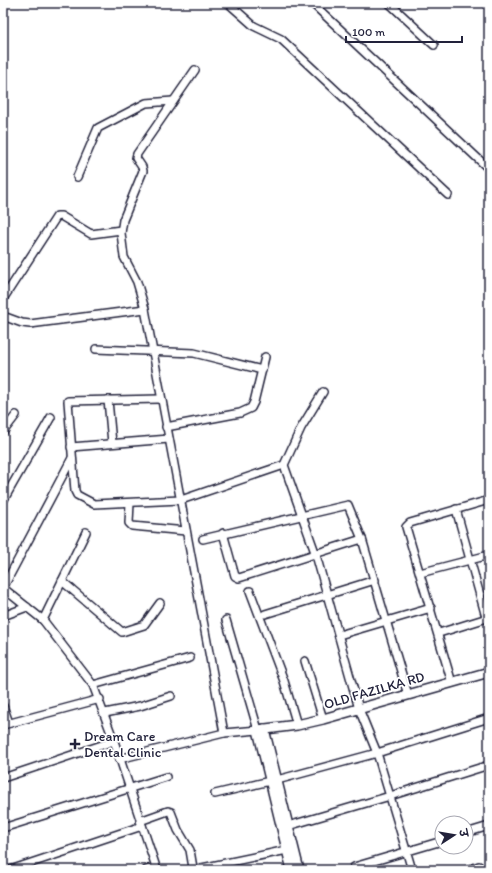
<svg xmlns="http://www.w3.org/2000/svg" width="492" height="873" font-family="Itim,'Playpen Sans Deva',sans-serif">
<rect width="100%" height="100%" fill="#fff"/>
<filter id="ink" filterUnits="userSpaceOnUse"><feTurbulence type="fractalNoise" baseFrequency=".025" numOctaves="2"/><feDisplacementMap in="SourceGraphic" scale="8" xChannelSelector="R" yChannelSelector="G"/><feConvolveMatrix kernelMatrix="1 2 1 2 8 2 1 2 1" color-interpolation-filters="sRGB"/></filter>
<g filter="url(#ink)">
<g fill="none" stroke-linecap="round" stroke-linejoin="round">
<defs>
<g id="minor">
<path d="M228,3L254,26L281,39L448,195"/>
<path d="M312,3L489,169"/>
<path d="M389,3L434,45"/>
<path d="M195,70L137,154L136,158L142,167L143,171L123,220L121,233L124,257L137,282L145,309L224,733"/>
<path d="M77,177L98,128L146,103L173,101"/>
<path d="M3,299L57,216H61L91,234L121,230"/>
<path d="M3,316L22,323L30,324L145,309"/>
<path d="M96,349L194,353L262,370"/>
<path d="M323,392L301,428L284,465L316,555L359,709L377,753L412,870"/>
<path d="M160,399L68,401L75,491L77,495L94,504L181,500L284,465"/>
<path d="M108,400L112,443"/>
<path d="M166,427L240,413L251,408L254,402L265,357"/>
<path d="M3,432L16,415"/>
<path d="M71,447L169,439"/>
<path d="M3,501L51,417"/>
<path d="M130,503L129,523L132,526L186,531"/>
<path d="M223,533L235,576L239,578L362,539"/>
<path d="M203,539L348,505L362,539L408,695"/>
<path d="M420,573L489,555"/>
<path d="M62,581L122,632L144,625L160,603"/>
<path d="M3,588L43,620L93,685L114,741L157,870"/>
<path d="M3,588L72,458"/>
<path d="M250,591L284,681L297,725"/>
<path d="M265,614L375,580"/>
<path d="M3,616L27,607"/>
<path d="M43,620L86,532"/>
<path d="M439,633L484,619L486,617L456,509"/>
<path d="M339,635L431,608"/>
<path d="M305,661L323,719"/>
<path d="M452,683L406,527L410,523L489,500"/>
<path d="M93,685L190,658"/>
<path d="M3,706L9,723"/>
<path d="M105,713L140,706L171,696"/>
<path d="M3,725L100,699"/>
<path d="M119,759L224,733L258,730L226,620"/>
<path d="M3,778L114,741"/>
<path d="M277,780L377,753L489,718"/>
<path d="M215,794L270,781"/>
<path d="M140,821L168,811L171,812L178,830L190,850L193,868L197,869L287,850"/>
<path d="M288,826L390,796L489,765"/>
<path d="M3,828L166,777"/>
<path d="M466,833L489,826"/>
<path d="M354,867L442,841"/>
<path d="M10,870L142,826"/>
<path d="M146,870L156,867"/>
<path d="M468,870L479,866"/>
</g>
<g id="secondary">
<path d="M264,729L299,870"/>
<path d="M292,870L258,730L297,725L323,719L489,672"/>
</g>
</defs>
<!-- minor casing -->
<use href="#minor" stroke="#22223b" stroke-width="10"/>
<!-- secondary casing -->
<use href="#secondary" stroke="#22223b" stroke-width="12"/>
<!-- minor -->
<use href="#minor" stroke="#fff" stroke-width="7"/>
<!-- secondary -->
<use href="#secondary" stroke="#fff" stroke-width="9"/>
</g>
</g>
<!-- markers -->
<path fill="#22223b" stroke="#fff" stroke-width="1.5" d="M73 738h4v4h4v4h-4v4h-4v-4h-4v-4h4z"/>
<g text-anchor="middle" stroke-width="3.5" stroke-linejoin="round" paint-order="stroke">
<!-- street labels -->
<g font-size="14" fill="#22223b" stroke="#fff">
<text transform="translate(374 690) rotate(-16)" y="5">OLD FAZILKA RD</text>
</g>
<!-- poi labels -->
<g font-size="14" fill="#22223b" stroke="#fff" text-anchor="start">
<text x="84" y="741">Dream Care<tspan x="84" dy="16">Dental Clinic</tspan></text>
</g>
</g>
<!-- margin -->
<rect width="492" height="873" fill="none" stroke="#fff" stroke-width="16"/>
<rect x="8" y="8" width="476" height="857" fill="none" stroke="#22223b" stroke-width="1.5" filter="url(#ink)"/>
<!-- north arrow -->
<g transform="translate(454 835) rotate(78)"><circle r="19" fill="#ffffff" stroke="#a7a7b1"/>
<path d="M0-3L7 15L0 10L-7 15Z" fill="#22223b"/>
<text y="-6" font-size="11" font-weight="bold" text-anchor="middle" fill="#22223b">उ</text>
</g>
<!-- scale -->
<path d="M346 36v6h116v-6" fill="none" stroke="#22223b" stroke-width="2"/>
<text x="352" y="36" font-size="12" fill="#22223b" stroke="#ffffff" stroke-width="3" paint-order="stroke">100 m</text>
</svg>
